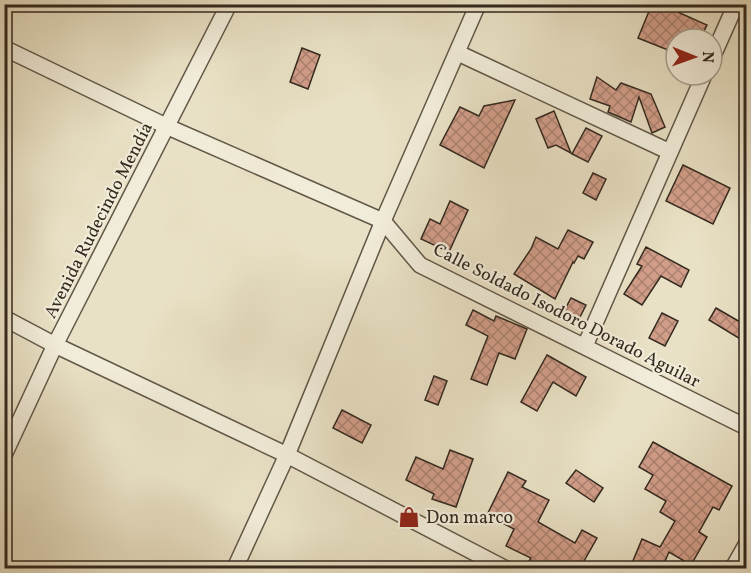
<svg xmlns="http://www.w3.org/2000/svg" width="751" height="573" font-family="Vollkorn,serif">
<defs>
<pattern id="building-cross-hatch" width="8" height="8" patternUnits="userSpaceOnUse" patternTransform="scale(1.5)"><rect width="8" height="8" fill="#d29e8a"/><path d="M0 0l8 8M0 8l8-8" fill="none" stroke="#ab8170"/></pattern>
</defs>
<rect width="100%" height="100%" fill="#e9e1c5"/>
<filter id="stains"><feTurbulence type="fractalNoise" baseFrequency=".00333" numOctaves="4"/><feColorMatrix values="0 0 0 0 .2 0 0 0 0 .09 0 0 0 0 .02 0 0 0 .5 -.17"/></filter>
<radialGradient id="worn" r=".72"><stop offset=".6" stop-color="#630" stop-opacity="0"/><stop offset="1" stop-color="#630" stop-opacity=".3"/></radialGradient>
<!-- building -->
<g fill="url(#building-cross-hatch)" stroke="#33291f" stroke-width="1.5">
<path d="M652,4H660L707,25L700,39H676L673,52L638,38Z"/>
<path d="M302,48L320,55L308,89L290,82Z"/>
<path d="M597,77L616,90L621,83L651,94L665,127L652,133L639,97L631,122L608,112L610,106L590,99Z"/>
<path d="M515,100L484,168L440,145L460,107L479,116L484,106Z"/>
<path d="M554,111L571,153L556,145L548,148L536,119Z"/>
<path d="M586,128L602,136L588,162L572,154Z"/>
<path d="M683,165L730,188L713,224L666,201Z"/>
<path d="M593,173L606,179L596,200L583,193Z"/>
<path d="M450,201L468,210L449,252L421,239L430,219L440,224Z"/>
<path d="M568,230L593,242L584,259L578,256L574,263L573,262L555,299L514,274L531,249L536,237L558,249Z"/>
<path d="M646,247L689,270L681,287L661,276L642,305L624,294L642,266L637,264Z"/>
<path d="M571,298L586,305L578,321L563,313Z"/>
<path d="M716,308L747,326V333L742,340L709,320Z"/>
<path d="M473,310L494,321L496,316L527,329L515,359L499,353L487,385L471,379L488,336L466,325Z"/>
<path d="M662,313L678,321L665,346L649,338Z"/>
<path d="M547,355L586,377L576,396L553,382L537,411L521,402Z"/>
<path d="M434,376L447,381L438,405L425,400Z"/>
<path d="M342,410L371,425L362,443L333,428Z"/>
<path d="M653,442L732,486L719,510L713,507L699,532L707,537L691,565L669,552L662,568H630L642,539L660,547L675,521L660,512L666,501L645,489L653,475L639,467Z"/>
<path d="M450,450L473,459L456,507L432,499L434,494L406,480L416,457L443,469Z"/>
<path d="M576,470L603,488L594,502L566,483Z"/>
<path d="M508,472L526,481L522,487L549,500L538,522L575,543L582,530L597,538L580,568H542L529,561L531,558L506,546L514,529L487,515Z"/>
</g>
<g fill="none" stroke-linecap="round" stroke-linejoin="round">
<defs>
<g id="minor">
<path d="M4,48L168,127L383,221L420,265L746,427"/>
<path d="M458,53L670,152"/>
<path d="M712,58L736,4"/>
<path d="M4,318L55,345L287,455L504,568"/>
<path d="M585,346L704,75"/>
<path d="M4,455L55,345L229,4"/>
<path d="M235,568L287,455L383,221L478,4"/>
<path d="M733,568L746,545"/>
</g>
</defs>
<!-- minor casing -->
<use href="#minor" stroke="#605748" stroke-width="18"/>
<!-- minor -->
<use href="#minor" stroke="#f1ecd9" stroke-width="15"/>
</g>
<!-- icons -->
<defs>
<symbol id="shop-bare" viewBox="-9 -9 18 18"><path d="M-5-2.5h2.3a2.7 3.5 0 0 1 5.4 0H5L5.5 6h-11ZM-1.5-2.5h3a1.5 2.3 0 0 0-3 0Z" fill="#8f2418" stroke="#f1ecd9" stroke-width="2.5" paint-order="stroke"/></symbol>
</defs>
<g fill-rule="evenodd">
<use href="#shop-bare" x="394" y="502" width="30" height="30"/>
</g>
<g text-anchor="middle" stroke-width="4.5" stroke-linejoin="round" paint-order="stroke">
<!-- street labels -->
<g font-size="18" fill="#33291f" stroke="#f1ecd9">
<text transform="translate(98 220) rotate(-63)" y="6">Avenida Rudecindo Mendía</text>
<text transform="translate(567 315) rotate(27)" y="6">Calle Soldado Isodoro Dorado Aguilar</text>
</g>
<!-- poi labels -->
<g font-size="18" fill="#33291f" stroke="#f1ecd9" text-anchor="start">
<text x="426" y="523">Don marco</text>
</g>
</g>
<!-- margin -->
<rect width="751" height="573" fill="none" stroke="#e9e1c5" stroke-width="24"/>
<rect x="6" y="6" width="739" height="561" fill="none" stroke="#33291f" stroke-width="3"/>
<rect x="12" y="12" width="727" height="549" fill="none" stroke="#33291f" stroke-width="1.5"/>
<!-- north arrow -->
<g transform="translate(694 57) rotate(91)"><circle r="28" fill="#f1ecd9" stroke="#a59e8f" stroke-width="1.5"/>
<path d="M0-4.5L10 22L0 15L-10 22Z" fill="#8f2418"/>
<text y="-9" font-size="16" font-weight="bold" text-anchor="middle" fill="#33291f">N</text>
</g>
<rect width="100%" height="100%" filter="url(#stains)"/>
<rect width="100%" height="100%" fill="url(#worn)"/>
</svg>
